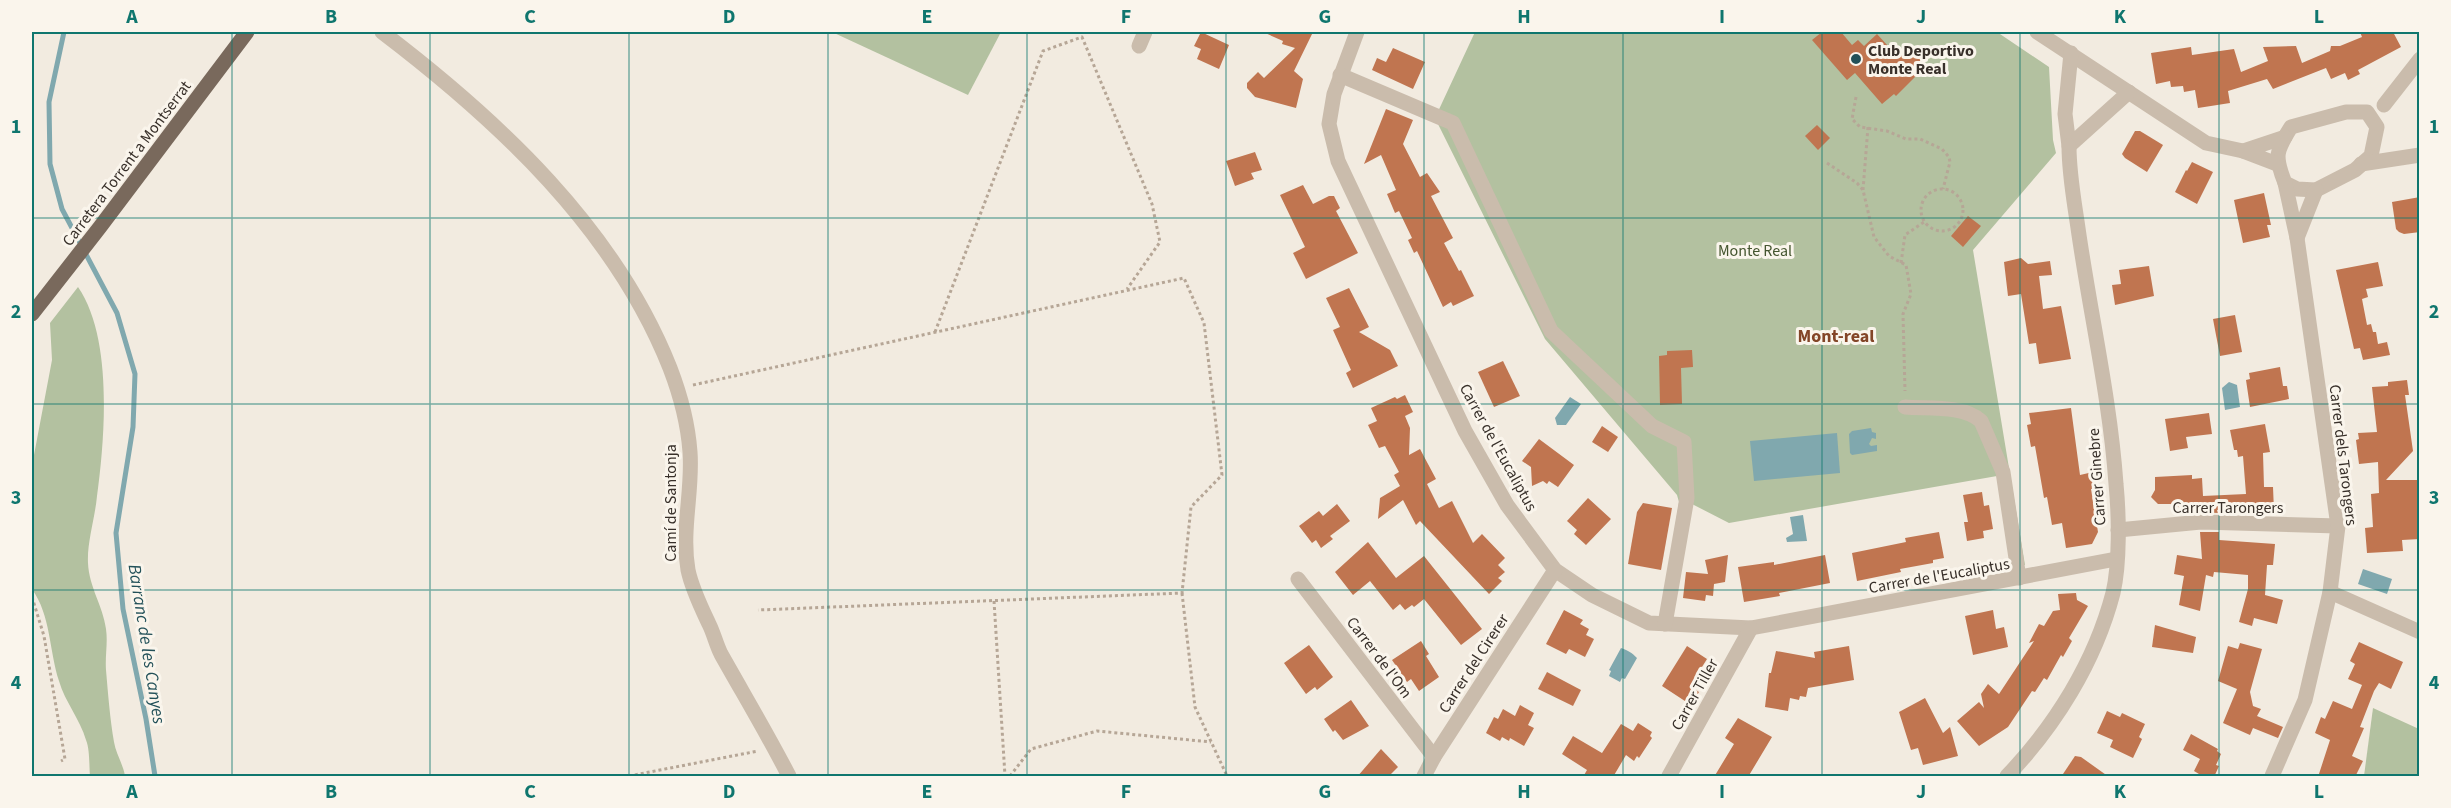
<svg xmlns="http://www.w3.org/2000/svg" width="2451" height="808" font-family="'Source Sans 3',sans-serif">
<rect width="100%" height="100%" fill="#f2ebe0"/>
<!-- green -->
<g fill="#b3c1a0">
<path d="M832,32H1001L968,95Z"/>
<path d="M1475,32H1997L2049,67L2053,140L2056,153L1973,250L2025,565L2013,567L1997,476L1729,523L1692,504L1663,606L1679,502L1677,495L1545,339L1435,118Z"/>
<path d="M78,287C113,338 105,437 97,496C95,518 87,542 88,563C89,587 103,606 106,629C108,642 105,656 106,670C108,693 110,719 114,742C116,754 123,764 125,776H90C89,765 90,750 86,740C80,719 65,702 59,681C49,650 51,616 32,589V465L34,461V455L52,360L50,323Z"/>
<path d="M2373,708L2419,729V776H2364Z"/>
</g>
<!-- water -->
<g fill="#80a8ae">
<path d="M2229,382L2237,385L2240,407L2225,410L2222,388Z"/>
<path d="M1570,397L1581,404L1566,425H1557L1555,418Z"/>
<path d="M1871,428L1872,432L1876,433V439L1872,438L1869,444L1871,446L1877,445V451L1852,455L1850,453L1849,434L1852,431Z"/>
<path d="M1837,433L1840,473L1754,481L1750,441Z"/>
<path d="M1803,515L1807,541L1787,542L1786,538L1793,534L1790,517Z"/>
<path d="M2363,569L2392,579L2387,594L2358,584Z"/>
<path d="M1621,648C1629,651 1631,652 1637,658L1625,679L1622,678L1620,682L1609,676L1611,671L1609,670Z"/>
</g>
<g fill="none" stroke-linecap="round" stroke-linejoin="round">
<!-- stream -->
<path stroke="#80a8ae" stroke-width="5" d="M64,32L49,102L50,164L62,209L117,313L135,374L133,427L116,533L123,609L146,719L155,776"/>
</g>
<!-- building -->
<g fill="#c07550">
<path d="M1201,32L1229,45L1219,69L1197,59L1201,49L1194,46Z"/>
<path d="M1263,32H1313L1294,71L1303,79L1296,108L1255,97L1247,88V83L1258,72L1264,78L1295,48L1282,44L1283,41Z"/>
<path d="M1822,32H1841L1852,45L1858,40L1864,46L1877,34L1888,46L1892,42L1902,53L1910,47L1926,66L1896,96L1894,94L1882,104L1855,73L1847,80L1812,40Z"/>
<path d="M2360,32H2393L2401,47L2358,70L2360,74L2348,80L2345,73L2331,79L2326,68L2273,89L2267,79L2228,91L2230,103L2198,108L2195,90L2184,92L2183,86L2171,87L2170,81L2156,84L2151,53L2191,47L2192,55L2234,49L2241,72L2268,61L2263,47L2296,46L2302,63L2330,51L2331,46H2340L2362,37Z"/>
<path d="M1393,48L1425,62L1413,89L1372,70L1377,58L1386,62Z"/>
<path d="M1386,109L1413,120L1403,144L1420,177L1427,173L1440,192L1431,196L1453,238L1444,243L1459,271L1461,270L1474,296L1453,306L1451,302L1443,307L1417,251L1414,253L1408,240L1412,238L1399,211L1395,213L1387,194L1396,190L1381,155L1364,164Z"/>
<path d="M1817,125L1830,138L1818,150L1805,136Z"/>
<path d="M2135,131H2140L2163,145L2147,172L2125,158L2122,154Z"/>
<path d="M1255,152L1262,170L1251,173L1254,179L1235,186L1226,161Z"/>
<path d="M2192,162L2213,172L2197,204L2175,192L2186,170L2187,171Z"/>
<path d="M1303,185L1313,204L1329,196H1334L1340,208L1336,211L1358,253L1306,279L1293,253L1305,247L1280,195Z"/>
<path d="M2264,193L2271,225H2267L2270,237L2243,243L2234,200Z"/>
<path d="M2420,197V232L2404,234L2399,232L2396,229L2392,202Z"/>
<path d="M1968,216L1981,226L1963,247L1951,236Z"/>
<path d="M2021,258L2028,264L2050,261L2052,275L2039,276L2043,309L2061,306L2071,359L2039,364L2036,343L2029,344L2021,294L2008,296L2004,262Z"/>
<path d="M2378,262L2383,286L2366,289L2368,297L2362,299L2367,325L2371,324L2373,332H2376L2378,344L2387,342L2390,355L2363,360L2360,348L2354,349L2336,270Z"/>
<path d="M2149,266L2154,296L2115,305L2112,285L2121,284L2119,270Z"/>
<path d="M1349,288L1369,327L1359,332L1390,350L1398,366L1353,388L1346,373L1351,370L1333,330L1340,327L1326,298Z"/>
<path d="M2235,315L2242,352L2220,356L2213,319Z"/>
<path d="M1692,350L1693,367L1681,368L1682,404L1660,405L1659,356L1667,355V351Z"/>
<path d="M1503,361L1520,396L1494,407L1478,372Z"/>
<path d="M2280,367L2283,386H2287L2289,399L2250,407L2246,380L2250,379L2249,373Z"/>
<path d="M2407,380L2409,395H2405L2413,451L2386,480H2420V539L2402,540L2403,551L2367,553L2365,528L2373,527L2371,494L2379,493L2378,462L2359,464L2356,440L2359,439L2358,433L2377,432L2372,387L2388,386V382Z"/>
<path d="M1405,395L1413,412L1405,416L1410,428L1409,455L1420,449L1436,479L1427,484L1439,508L1452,501L1473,543L1482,534L1505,558L1498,565L1505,572L1498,578L1502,581L1489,594L1420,521L1416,525L1403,500L1378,519L1380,498L1400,486L1394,475L1399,472L1385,446L1379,448L1368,425L1377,421L1371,408L1395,397L1397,399Z"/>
<path d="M2071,408L2080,475L2093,472L2095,489H2091L2098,532L2092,544L2066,548L2062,523L2052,525L2047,497L2044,498L2035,446L2031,447L2027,425L2031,424L2029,413Z"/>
<path d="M2209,413L2212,434L2186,437L2188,448L2170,451L2165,419Z"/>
<path d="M2265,424L2270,452L2263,453L2264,487H2273L2274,511L2247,512V508L2217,510L2218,513L2199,512V508L2187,509V506L2172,507V504H2158L2151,497L2155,490V477L2192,475V479L2202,478L2203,496L2246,494L2243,456L2238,457L2237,450H2234L2230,430Z"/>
<path d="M1602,426L1618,437L1608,452L1592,442Z"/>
<path d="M1539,439L1574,465L1558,487L1549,481L1547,484L1543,481L1532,486L1531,467L1522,461Z"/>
<path d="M1982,492L1984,506L1989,505L1993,529L1983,531L1984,538L1967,541L1964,522H1968L1963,495Z"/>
<path d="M1588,498L1611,519L1586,545L1574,534L1577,530L1567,521Z"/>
<path d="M1643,503L1672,508L1661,570L1628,564L1637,512Z"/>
<path d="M1337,504L1350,521L1330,536L1333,539L1321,548L1316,540L1312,543L1299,526L1319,511L1323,516Z"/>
<path d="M1939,532L1944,558L1933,560V563L1900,569L1901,572L1857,581L1852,553L1906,542L1905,538Z"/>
<path d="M2200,532H2219V540L2275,544L2273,565H2267L2265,595L2283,600L2277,624L2254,618L2252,626L2239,622L2248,589V575L2214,572L2213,577L2206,575L2200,611L2179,605L2184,576L2174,574L2177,555L2202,559Z"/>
<path d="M1368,542L1396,578L1424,556L1482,629L1461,645L1424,599L1414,607L1412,605L1405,610L1400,604L1393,610L1370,581L1353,595L1335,572Z"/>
<path d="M1728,555L1725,582L1714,584L1713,596L1706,595L1705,601L1683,598L1686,572L1708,574L1705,560Z"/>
<path d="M1825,555L1830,583L1779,593L1780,596L1744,602L1738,567L1774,562V565Z"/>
<path d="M2076,593L2077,600L2088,606L2069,638L2072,641L2063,657L2061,655L2047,680L2044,678L2035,692L2032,691L2008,727L1979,746L1957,721L1979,702L1984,708L1981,694L1988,684L1999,694L2034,641L2029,643L2039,624L2044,626L2053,611L2060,610L2058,594Z"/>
<path d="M1564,610L1583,620L1580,624L1589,629L1586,635L1594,639L1585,657L1569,649L1566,654L1546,644Z"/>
<path d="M1993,610L1996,629L2004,627L2008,647L1973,655L1965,616Z"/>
<path d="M2155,625L2196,637L2193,653L2152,647Z"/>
<path d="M1421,641L1429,654L1426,656L1439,677L1419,691L1411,679L1407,682L1392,660Z"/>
<path d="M2359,642L2403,662L2391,689L2379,683L2374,691L2360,727L2364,728L2352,756L2363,761L2355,777H2318L2330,740L2315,733L2321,717L2325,719L2333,701L2352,709L2362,685L2348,679L2355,664L2350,661Z"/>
<path d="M2240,643L2262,649L2250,692L2253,706L2261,709L2257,716L2283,727L2278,738L2253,728L2250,735L2223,723L2237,689L2218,681L2228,646L2238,649Z"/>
<path d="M1309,645L1333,677L1317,690L1315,687L1306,694L1284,663Z"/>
<path d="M1687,646L1707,659L1690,686L1699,692L1691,705L1662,686Z"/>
<path d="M1849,646L1854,680L1808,688L1806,697L1800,696L1799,700L1790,698L1788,711L1765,707L1769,673H1771L1776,651L1815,658L1814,652Z"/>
<path d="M1547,672L1581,690L1573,706L1538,689Z"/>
<path d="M1925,698L1943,733L1950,727L1958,756L1923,765L1918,748L1911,750L1899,712Z"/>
<path d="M1351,700L1369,726L1343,740L1335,730L1333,732L1324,719Z"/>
<path d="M1520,705L1534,713L1528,725L1534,728L1524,746L1510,738L1509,741L1502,737L1500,741L1486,733L1494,717L1498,719L1503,709L1515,716Z"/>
<path d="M2107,711L2120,717L2122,713L2145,724L2139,737L2142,739L2133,758L2110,747L2113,740L2097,733Z"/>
<path d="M1738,718L1772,737L1748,777H1714L1734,744L1725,738Z"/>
<path d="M1638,723L1652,732L1650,736L1652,738L1639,758L1637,756L1634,761L1626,755L1613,777H1583L1587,770L1562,754L1573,736L1602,753L1621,724L1633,731Z"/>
<path d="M2191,734L2218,749L2217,751L2221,754L2216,765L2219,766L2214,777H2204L2194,771L2200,759L2183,750Z"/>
<path d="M1381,749L1398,767L1388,777H1357Z"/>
<path d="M2075,756L2081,757L2109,777H2061Z"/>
</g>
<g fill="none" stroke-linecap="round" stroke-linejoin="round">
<!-- path -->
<g stroke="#b6a696" stroke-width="3" stroke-dasharray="3 3" stroke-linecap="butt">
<path d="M1856,97L1852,119L1860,127L1887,131L1906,139H1920L1942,149L1949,157L1950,162L1943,189"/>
<path d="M1827,163L1857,183L1863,190L1874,237L1889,256L1906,265L1911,294L1903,314L1905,391"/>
<circle cx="1942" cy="210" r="21"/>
<path d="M1863,190L1868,127"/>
<path d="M1901,263L1905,235L1924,222"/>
<path d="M935,332L1043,51L1082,37L1152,204L1160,242L1127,289"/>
<path d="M693,385L1184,278L1204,323L1222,475L1191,507L1182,593L758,610"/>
<path d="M1182,593L1195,707L1227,776"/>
<path d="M32,597L44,636L65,759L61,761"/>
<path d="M994,601L1005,776"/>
<path d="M629,776L758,751"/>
<path d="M1010,776L1031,749L1097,731L1211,742"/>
</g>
<!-- minor -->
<g stroke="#cabcac" stroke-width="15">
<path d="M382,32C499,121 615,229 670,368C680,394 688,424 690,452C693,491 681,530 688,570C692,589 701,607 709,624C714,634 716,644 721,654C744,695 768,735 789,776"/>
<path d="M1357,32L1334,94L1329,124L1338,161L1465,431L1507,505L1555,570L1592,595L1649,623L1751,628L2116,559"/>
<path d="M2037,32L2206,143L2243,151"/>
<path d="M1139,46L1145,32"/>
<path d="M2071,53L2065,114L2069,146L2129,92"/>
<path d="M1340,75L1453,123L1551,331L1652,426L1684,442L1687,498L1665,624"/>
<path d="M2384,105L2420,59"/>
<path d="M2346,112H2367L2377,127L2371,156L2355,170L2316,190L2297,189L2285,183C2274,156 2276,151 2291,127Z"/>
<path d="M2277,164L2243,151L2285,137"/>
<path d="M2361,164L2420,155"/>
<path d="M2285,183L2297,238L2316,190"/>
<path d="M1905,407C1928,409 1963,405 1981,421L2003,472L2019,578"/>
<path d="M2118,530L2201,522L2338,526"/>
<path d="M1298,579L1434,757"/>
<path d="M2330,592L2420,632"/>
<path d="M1424,776L1434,757L1555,570"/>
<path d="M1669,776L1751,628"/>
<path d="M2007,776C2055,726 2095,662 2113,593C2120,563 2119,515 2116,484C2110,398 2090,313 2078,228C2074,200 2069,174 2069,146"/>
<path d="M2272,776L2305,700L2330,592L2338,526L2297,238"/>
</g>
<!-- major -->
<path stroke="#79695c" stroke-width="15" d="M32,314L100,227L247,32"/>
</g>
<!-- grid -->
<path fill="none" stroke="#0f766e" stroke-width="1.5" stroke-opacity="0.55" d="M232,32V776M430,32V776M629,32V776M828,32V776M1027,32V776M1226,32V776M1424,32V776M1623,32V776M1822,32V776M2020,32V776M2219,32V776M32,218H2420M32,404H2420M32,590H2420"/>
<!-- markers -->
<circle fill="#225058" stroke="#faf5ec" stroke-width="2" cx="1856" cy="59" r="6"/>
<g text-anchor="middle" stroke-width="6" stroke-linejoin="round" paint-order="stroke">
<!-- poi labels -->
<g font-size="16" font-weight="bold" fill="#38302a" stroke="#faf5ec" text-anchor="start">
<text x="1868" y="56">Club Deportivo<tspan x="1868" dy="18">Monte Real</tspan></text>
</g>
<!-- street labels -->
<g font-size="16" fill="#38302a" stroke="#faf5ec">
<text transform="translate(126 163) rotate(-53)" y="6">Carretera Torrent a Montserrat</text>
<text transform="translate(1499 447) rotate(61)" y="6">Carrer de l'Eucaliptus</text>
<text transform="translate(2344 455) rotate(83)" y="6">Carrer dels Tarongers</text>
<text transform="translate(2096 477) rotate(-94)" y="6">Carrer Ginebre</text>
<text transform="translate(670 503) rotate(-90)" y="6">Camí de Santonja</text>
<text x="2228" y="513">Carrer Tarongers</text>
<text transform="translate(1939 575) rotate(-10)" y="6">Carrer de l'Eucaliptus</text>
<text transform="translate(1380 657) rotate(53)" y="6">Carrer de l'Om</text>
<text transform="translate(1473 663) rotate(-57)" y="6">Carrer del Cirerer</text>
<text transform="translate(1694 694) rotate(-61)" y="6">Carrer Tiller</text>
</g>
<!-- park labels -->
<g font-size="16" fill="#44552f" stroke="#faf5ec">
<text x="1755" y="256">Monte Real</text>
</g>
<!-- neighbourhood labels -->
<g font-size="18" font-weight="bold" fill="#834527" stroke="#faf5ec">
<text x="1836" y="342">Mont-real</text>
</g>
<!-- water labels -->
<g font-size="18" font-style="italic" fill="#225058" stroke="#faf5ec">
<text transform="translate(147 644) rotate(81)" y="6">Barranc de les Canyes</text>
</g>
</g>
<!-- border -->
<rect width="2451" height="808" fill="none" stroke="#faf5ec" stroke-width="66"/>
<rect x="33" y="33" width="2385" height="742" fill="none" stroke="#0f766e" stroke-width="2"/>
<g font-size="20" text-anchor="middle" font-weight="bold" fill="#0f766e">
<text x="132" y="23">A</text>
<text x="331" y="23">B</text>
<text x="530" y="23">C</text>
<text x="729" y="23">D</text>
<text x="927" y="23">E</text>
<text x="1126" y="23">F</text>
<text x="1325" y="23">G</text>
<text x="1524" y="23">H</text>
<text x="1722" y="23">I</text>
<text x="1921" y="23">J</text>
<text x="2120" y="23">K</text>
<text x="2319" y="23">L</text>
<text x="16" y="133">1</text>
<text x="2434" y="133">1</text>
<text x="16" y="318">2</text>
<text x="2434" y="318">2</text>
<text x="16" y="504">3</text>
<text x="2434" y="504">3</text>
<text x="16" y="689">4</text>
<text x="2434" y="689">4</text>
<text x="132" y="798">A</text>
<text x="331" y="798">B</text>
<text x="530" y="798">C</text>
<text x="729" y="798">D</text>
<text x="927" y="798">E</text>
<text x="1126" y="798">F</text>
<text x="1325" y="798">G</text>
<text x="1524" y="798">H</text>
<text x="1722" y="798">I</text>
<text x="1921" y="798">J</text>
<text x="2120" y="798">K</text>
<text x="2319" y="798">L</text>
</g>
</svg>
